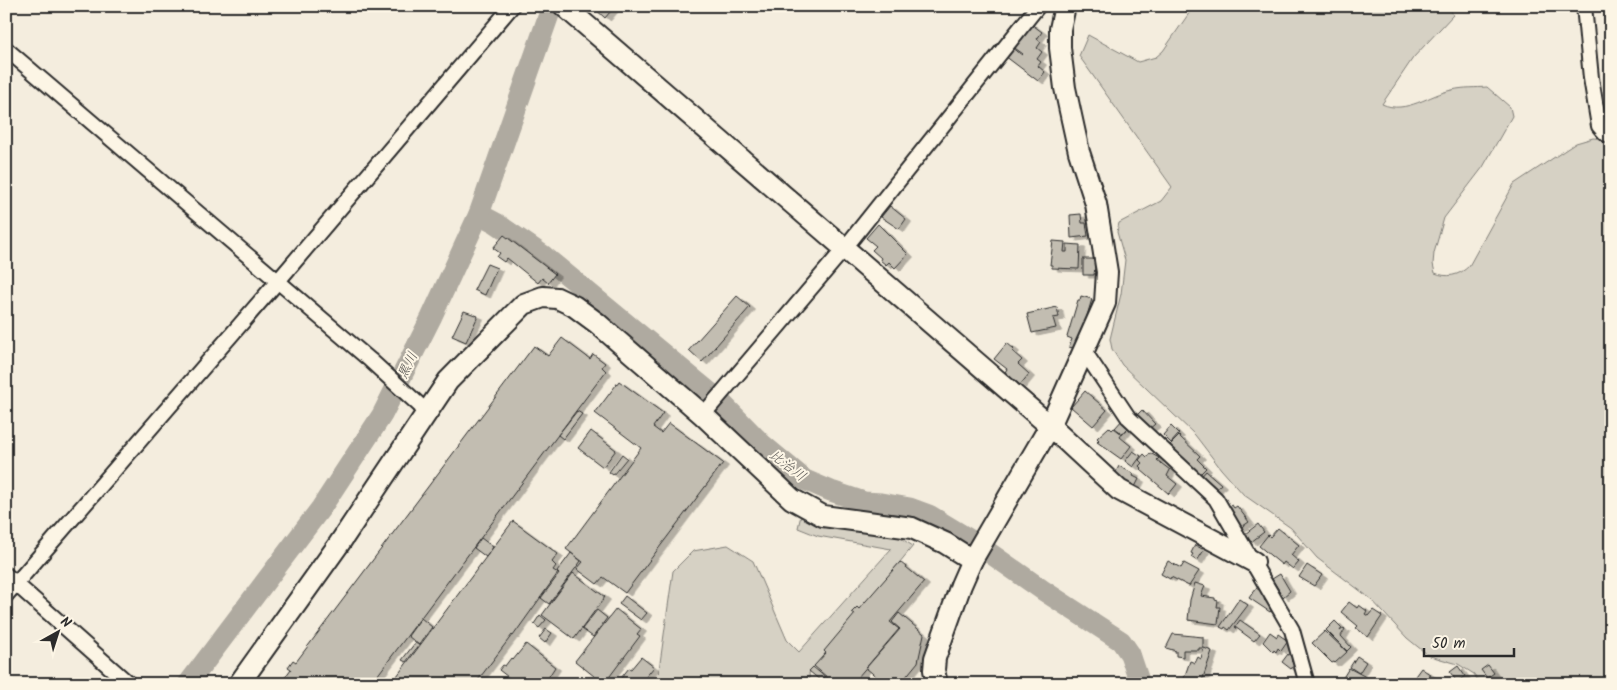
<svg xmlns="http://www.w3.org/2000/svg" width="1617" height="690" font-family="Kalam,'Klee One',sans-serif">
<defs>
<filter id="shadow"><feDropShadow dx="5.5" dy="3" stdDeviation="0" flood-color="#0004"/></filter>
</defs>
<rect width="100%" height="100%" fill="#f4edde"/>
<filter id="ink" filterUnits="userSpaceOnUse"><feTurbulence type="fractalNoise" baseFrequency=".02" numOctaves="2"/><feDisplacementMap in="SourceGraphic" scale="10" xChannelSelector="R" yChannelSelector="G"/><feConvolveMatrix kernelMatrix="1 2 1 2 8 2 1 2 1" color-interpolation-filters="sRGB"/></filter>
<g filter="url(#ink)">
<!-- green -->
<g fill="#d6d1c4" stroke="#807e78">
<path d="M1194,6H1449L1453,15L1413,58L1382,104C1406,115 1430,94 1452,90C1464,87 1476,88 1487,87L1510,107L1512,116L1483,167L1444,218L1434,253L1433,264L1435,273C1447,278 1459,276 1469,266L1514,184L1576,143L1593,138L1611,139V684H1480L1474,674L1458,664L1430,656L1423,651L1407,638L1371,599L1317,558L1291,528L1244,495L1221,469L1195,435L1122,365L1112,349L1110,339L1121,294L1125,260L1117,232L1119,223L1161,201L1172,187L1079,56L1088,35L1138,62L1156,57L1163,51Z"/>
<path d="M801,515L891,532L913,546L809,673L810,684H657L673,571L693,551L728,545L753,561L787,640L799,652L891,549L818,536L798,528Z"/>
</g>
<g fill="none" stroke-linecap="round" stroke-linejoin="round">
<!-- river -->
<g stroke="#afaaa0" stroke-width="21">
<path d="M479,214L496,223L544,256L718,399L762,444L805,480L831,491L864,502L881,503L910,508L929,515L977,544L1044,591L1121,641L1130,654L1140,684"/>
<path d="M188,684L321,508L382,415L431,318L479,214L552,6"/>
</g>
</g>
<!-- building -->
<g fill="#c2bdb1" stroke="#2b2b2b" filter="url(#shadow)">
<path d="M592,6H615L605,18Z"/>
<path d="M1030,23L1042,32L1037,39L1041,42L1037,48L1042,52L1037,59L1041,62L1038,66L1045,72L1038,81L1005,56L1012,47L1022,55L1023,54L1012,46Z"/>
<path d="M890,206L906,219L899,229L881,217Z"/>
<path d="M1081,214L1082,223H1086L1088,236L1071,238L1070,215Z"/>
<path d="M878,224L908,254L895,268L889,262L886,265L880,260L881,258L872,250L876,246L866,238Z"/>
<path d="M504,235L555,274L548,283L542,278L538,283L507,258L504,262L497,257L500,253L493,248Z"/>
<path d="M1053,241L1065,242L1064,252H1067V244L1080,245L1079,269L1052,268V265H1050Z"/>
<path d="M1083,259H1096L1094,275H1083Z"/>
<path d="M487,264L497,268L485,295L474,290Z"/>
<path d="M737,296L750,307L702,362L689,350Z"/>
<path d="M1081,296L1092,299L1077,349L1069,347L1072,339L1067,337L1078,300H1080Z"/>
<path d="M1057,307L1059,317L1053,318L1056,328L1032,333L1027,314Z"/>
<path d="M464,311L478,316L466,342L452,336Z"/>
<path d="M562,338L590,359L593,354L605,363L602,367L606,371L371,684H280L291,669L288,667L293,660L296,662L534,346L548,356Z"/>
<path d="M1007,343L1014,349L1012,351L1022,360L1018,364L1029,374L1020,385L1005,372L1007,369L994,359Z"/>
<path d="M619,381L663,413L653,427L661,433L669,423L723,463L625,593L603,577L597,584L577,569L583,562L566,549L641,448L595,413Z"/>
<path d="M1085,391L1107,410L1093,426L1071,407Z"/>
<path d="M1142,410L1155,424L1149,429L1136,416Z"/>
<path d="M577,411L582,414L563,439L558,435Z"/>
<path d="M1123,419L1130,425L1123,434L1115,428Z"/>
<path d="M1171,426L1179,434L1171,443L1163,435Z"/>
<path d="M1109,427L1112,430L1114,428L1122,434L1120,437L1131,446L1121,459L1097,442L1099,440L1097,438Z"/>
<path d="M591,431L616,450L603,467L578,448Z"/>
<path d="M1179,436L1200,456L1197,459L1206,468L1199,475L1190,465L1187,469L1167,448Z"/>
<path d="M1133,451L1141,456L1133,467L1125,461Z"/>
<path d="M1150,453L1159,458L1157,460L1170,470L1167,476L1177,484L1169,494L1141,470L1142,469L1139,466L1142,463L1139,460L1144,454L1147,457Z"/>
<path d="M622,454L627,458L613,475L609,472Z"/>
<path d="M1119,466L1134,474L1133,476L1139,479L1134,489L1114,476Z"/>
<path d="M1206,471L1221,484L1214,492L1199,479Z"/>
<path d="M1232,505L1234,508L1237,506L1249,522L1240,528L1226,509Z"/>
<path d="M513,521L558,554L552,562L556,566L553,570L558,573L513,636L512,635L475,684H391Z"/>
<path d="M1258,524L1264,532L1251,542L1245,534Z"/>
<path d="M1278,528L1299,545L1291,555L1299,562L1293,569L1284,562L1282,565L1259,546L1268,535L1270,537Z"/>
<path d="M481,538L493,547L486,557L474,548Z"/>
<path d="M1195,545L1204,550L1197,561L1191,557L1193,554L1191,553Z"/>
<path d="M571,553L581,561L549,604L541,598L559,574L557,572Z"/>
<path d="M1168,561L1181,568L1184,563L1199,571L1189,586L1171,577L1170,579L1161,574Z"/>
<path d="M900,562L924,582L890,622L899,629L852,684H835L814,666L826,653L824,651L855,614L852,612L857,607L859,609Z"/>
<path d="M1307,565L1322,575L1314,586L1299,577Z"/>
<path d="M573,573L605,597L574,639L542,615Z"/>
<path d="M1280,574L1290,591L1283,597L1272,579Z"/>
<path d="M1195,583L1205,586L1201,596L1215,598V600L1218,601L1217,607H1220L1218,624L1188,620L1190,600Z"/>
<path d="M1256,588L1267,595L1264,600L1274,607L1270,612L1249,598Z"/>
<path d="M625,596L647,613L641,620L619,604Z"/>
<path d="M1239,599L1248,605L1229,630L1225,627L1224,629L1220,627Z"/>
<path d="M1349,602L1357,608L1359,605L1367,611L1365,614L1368,616L1373,610L1382,616L1368,637L1356,628L1358,626L1341,612Z"/>
<path d="M616,609L641,629L637,634L640,636L604,684L575,661Z"/>
<path d="M597,610L607,618L593,637L582,629Z"/>
<path d="M899,613L924,634L918,662L900,684H890L887,681L885,684L866,668L900,629L892,622Z"/>
<path d="M540,615L546,620L539,628L534,624Z"/>
<path d="M421,618L432,627L419,645L408,636Z"/>
<path d="M1240,620L1260,634L1254,641L1235,627Z"/>
<path d="M1335,621L1342,628L1340,631L1344,628L1345,629L1341,636L1351,647L1347,651L1326,630Z"/>
<path d="M546,629L552,633L545,643L539,638Z"/>
<path d="M1325,631L1347,652L1335,663L1334,662L1332,663L1312,643Z"/>
<path d="M1270,632L1277,637L1278,634L1288,641L1281,651L1278,648L1276,652L1274,650L1273,652L1263,642Z"/>
<path d="M1173,634L1203,637V648H1199V650H1183V657L1176,656V651L1166,648Z"/>
<path d="M415,643L419,645L406,662L402,660Z"/>
<path d="M526,644L555,667L544,684H517L499,670L503,665L505,666L511,658L513,660Z"/>
<path d="M1204,648L1212,651L1201,684H1182L1190,661L1195,663L1198,657L1201,659Z"/>
<path d="M1288,654L1294,658L1291,661L1295,664L1291,669L1282,662Z"/>
<path d="M1357,656L1366,662L1359,673L1350,667Z"/>
<path d="M641,657L654,667L645,678L649,681L647,684L617,683L629,668L631,669Z"/>
<path d="M1488,665L1494,673L1487,678L1481,670Z"/>
<path d="M1458,666L1465,676L1457,682L1450,672Z"/>
<path d="M813,667L825,677L821,681L809,671Z"/>
<path d="M1349,668L1364,676L1371,684H1339Z"/>
<path d="M1421,668L1431,675L1425,684H1420L1413,679Z"/>
</g>
<g fill="none" stroke-linecap="round" stroke-linejoin="round">
<defs>
<g id="street">
<path d="M1584,6L1591,78L1599,126L1606,134L1611,135"/>
<path d="M6,49L370,360L427,412"/>
<path d="M1084,351L1128,417L1216,499L1292,630L1307,684"/>
<path d="M703,415L844,249L1038,6"/>
<path d="M6,575L129,684"/>
<path d="M6,595L278,281L512,6"/>
</g>
<g id="secondary">
<path d="M564,6L1050,426L1119,490L1254,562"/>
<path d="M239,684L339,544L448,381L524,304L543,297L557,298L574,306L597,323L703,415L792,499L823,516L912,528L945,543L972,560"/>
<path d="M937,684L934,670L935,658L961,585L972,560L1050,426L1105,303L1107,272L1096,204L1079,152L1065,88L1060,48V29L1065,6"/>
</g>
</defs>
<!-- street casing -->
<use href="#street" stroke="#2b2b2b" stroke-width="18"/>
<!-- secondary casing -->
<use href="#secondary" stroke="#2b2b2b" stroke-width="24"/>
<!-- street -->
<use href="#street" stroke="#fcf5e5" stroke-width="14"/>
<!-- secondary -->
<use href="#secondary" stroke="#fcf5e5" stroke-width="20"/>
</g>
</g>
<g text-anchor="middle" stroke-width="4" stroke-linejoin="round" paint-order="stroke">
<!-- water labels -->
<g font-size="14" font-style="italic" fill="#595754" stroke="#fcf5e5">
<text transform="translate(407 365) rotate(-64)" y="5">黒川</text>
<text transform="translate(788 465) rotate(37)" y="5">比治川</text>
</g>
</g>
<!-- margin -->
<rect width="1617" height="690" fill="none" stroke="#fcf5e5" stroke-width="25"/>
<rect x="12" y="12" width="1592" height="665" fill="none" stroke="#2b2b2b" stroke-width="2" filter="url(#ink)"/>
<!-- north arrow -->
<g transform="translate(58 632) rotate(39)" stroke="#fcf5e5" stroke-width="4" paint-order="stroke">
<path d="M0-4L9 19L0 12L-9 19Z" fill="#2b2b2b"/>
<text y="-8" font-size="14" font-weight="bold" text-anchor="middle" fill="#2b2b2b">N</text>
</g>
<!-- scale -->
<path d="M1424 648v8h90v-8" fill="none" stroke="#2b2b2b" stroke-width="2.5"/>
<text x="1432" y="648" font-size="15" fill="#2b2b2b" stroke="#fcf5e5" stroke-width="4" paint-order="stroke">50 m</text>
</svg>
